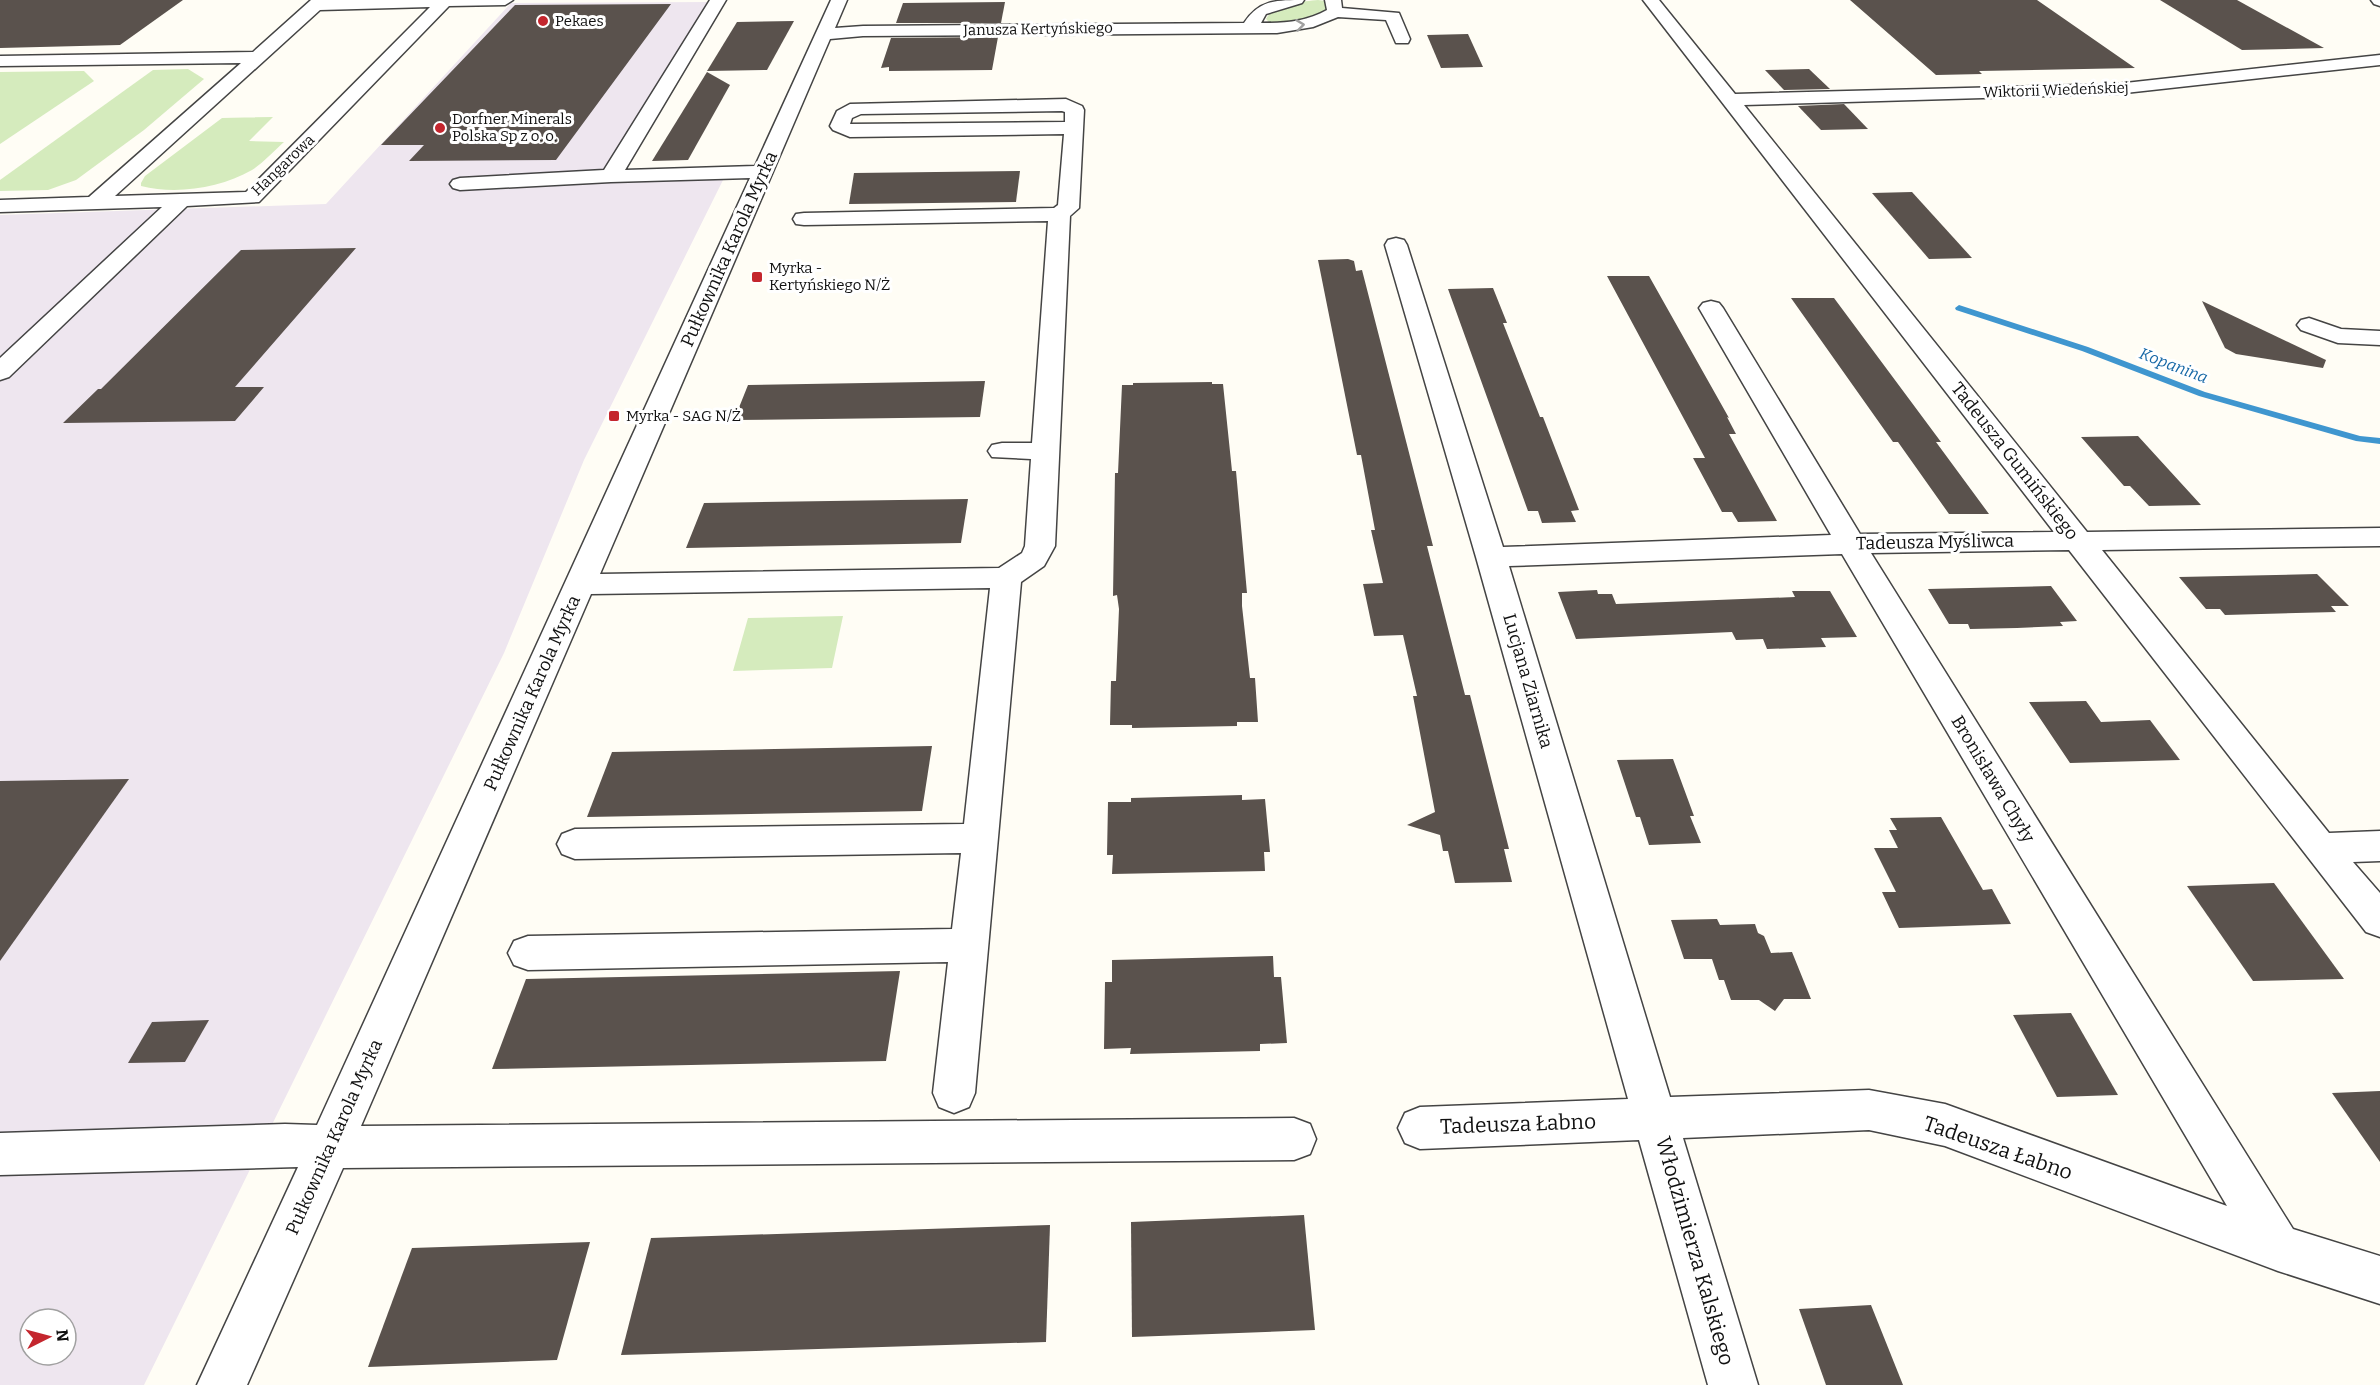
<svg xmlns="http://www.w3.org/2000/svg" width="2380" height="1385" font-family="Bitter,serif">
<rect width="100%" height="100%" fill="#fffdf5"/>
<!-- industrial -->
<path fill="#eee6ef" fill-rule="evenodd" d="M710,2L602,180L725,176L584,460L504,653L144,1385H0V215L326,204L511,3ZM30,1319H66V1355H30Z"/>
<!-- green -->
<g fill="#d5ebbd">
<path d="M1318,0L1325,1L1329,6C1318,24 1290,23 1271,24L1266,19C1275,2 1301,2 1318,0Z"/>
<path d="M188,69L204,79L144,130L76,180L48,190L0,191V180L153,70Z"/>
<path d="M84,71L94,81L0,144V72Z"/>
<path d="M273,117L249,141L284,142C274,151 263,163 252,170C220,188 177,195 141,186V183L145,176L222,118Z"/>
<path d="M843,616L832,668L733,671L748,618Z"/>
</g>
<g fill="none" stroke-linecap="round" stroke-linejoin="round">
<!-- stream -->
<path fill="#3f96cf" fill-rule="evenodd" d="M1959,305L2088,347L2205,392L2360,436L2380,438V444L2356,441L2199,396L2082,351L1956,310L1955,308Z"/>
</g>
<!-- building -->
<g fill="#5a524d">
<path d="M0,0H183L120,45L0,48Z"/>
<path d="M1850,0H2037L2135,68L1979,71L1982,74L1936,75Z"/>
<path d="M2160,0H2237L2324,48L2242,50Z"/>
<path d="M1005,2L1001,23H896L903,3Z"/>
<path d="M671,4L556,160L409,161L424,145H381L515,5Z"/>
<path d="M794,21L767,70L707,71L737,22Z"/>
<path d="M1468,34L1483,67L1441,68L1427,35Z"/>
<path d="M998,37L992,70L889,71V67L881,68L891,38Z"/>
<path d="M1809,69L1830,89L1784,90L1765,70Z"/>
<path d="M707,72L730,85L688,160L652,161Z"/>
<path d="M1844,104L1868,129L1821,130L1798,106Z"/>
<path d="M1020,171L1016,202L849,204L854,173Z"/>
<path d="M1912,192L1972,258L1929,259L1872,193Z"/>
<path d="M356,248L235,387H264L235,421L63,423L98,389H101L241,250Z"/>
<path d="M1348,259L1354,261L1356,271L1362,270L1433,546H1427L1465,695H1470L1509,849H1504L1512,882L1455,883L1448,851H1443L1440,835L1407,825L1435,812L1413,696H1417L1403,635L1374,636L1363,584L1383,583L1371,530H1375L1361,455H1357L1318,260Z"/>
<path d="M1607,276H1649L1729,418L1727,417L1736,434H1729L1777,521L1738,522L1732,512H1722L1693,458H1705Z"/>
<path d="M1493,288L1507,323H1503L1540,417H1543L1579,510L1571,511L1576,522L1542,523L1538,511H1528L1448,289Z"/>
<path d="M1791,298H1834L1941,442H1936L1989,514H1949L1898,442H1893Z"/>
<path d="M2202,301L2326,360L2323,368L2236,354L2225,348Z"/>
<path d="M985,381L980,417L734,420L748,385Z"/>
<path d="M1212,382V384H1223L1232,471H1236L1247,593H1242V606L1250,678H1255L1258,722H1237V726L1132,728V725H1110L1111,681H1116L1119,609L1117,595L1113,596L1115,473H1118L1122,385H1133V383Z"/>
<path d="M2138,436L2201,505L2149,506L2130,486H2124L2081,437Z"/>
<path d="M968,499L961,543L686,548L704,503Z"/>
<path d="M2317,574L2349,606H2331L2336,612L2225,615L2220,609H2206L2179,577Z"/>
<path d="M2051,586L2077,621L2060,622L2063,626L2017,628L1970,629L1968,624H1949L1928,589Z"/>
<path d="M1597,590L1598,594H1612L1616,604L1795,597L1792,591H1830L1857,637L1821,638L1826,647L1767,649L1763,639L1736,640L1732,632L1576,639L1558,592Z"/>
<path d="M2086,701L2101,722L2150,720L2180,760L2070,763L2029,702Z"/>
<path d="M932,746L922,811L587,817L612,752Z"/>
<path d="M1673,759L1694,816H1690L1701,843L1649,845L1640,817H1636L1617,760Z"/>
<path d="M129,779L0,961V781Z"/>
<path d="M1242,795V800L1265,799L1270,852H1264L1265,871L1112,874L1113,855H1107L1108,802H1131V798Z"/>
<path d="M1941,817L1983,890L1992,889L2011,924L1899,928L1882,892H1896L1874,848H1898L1889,830H1897L1890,818Z"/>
<path d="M2274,883L2344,979L2253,981L2187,886Z"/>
<path d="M1717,919L1720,925L1755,924L1758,933L1764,936L1771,953L1792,952L1811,999H1784L1775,1011L1759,1000H1731L1724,980H1719L1712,959H1684L1671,920Z"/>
<path d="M1273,956L1274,977H1281L1287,1043L1260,1044V1051L1130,1054L1131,1048L1104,1049L1105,982H1112V960Z"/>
<path d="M900,971L886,1061L492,1069L526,979Z"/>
<path d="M2071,1013L2118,1095L2057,1097L2013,1015Z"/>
<path d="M209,1020L185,1062L128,1063L152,1022Z"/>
<path d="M2380,1091V1162L2332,1093Z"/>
<path d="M1304,1215L1315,1330L1132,1337L1131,1222Z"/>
<path d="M1050,1225L1046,1342L621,1355L651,1238Z"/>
<path d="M590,1242L557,1360L368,1367L412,1248Z"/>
<path d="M1871,1305L1903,1385H1826L1799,1309Z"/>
</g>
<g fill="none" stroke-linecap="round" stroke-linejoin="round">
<defs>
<g id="minor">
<path d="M311,0H513L505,5L449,6L259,202L187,206L9,377L0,380V358L162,207L0,212V200L89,197L241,63L0,66V56L253,52ZM430,7L246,192L115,196L320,10Z"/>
<path d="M710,0H726L625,170L755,166L831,0H847L835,28L863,26L1244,23C1259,0 1276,0 1304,0L1302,3L1266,14L1261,23C1284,23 1306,22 1327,10L1325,0H1341L1342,8L1399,13L1410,39L1408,43H1396L1386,20L1338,17L1313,27L1277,33L863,36L830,39L600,574L999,568L1022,553L1025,546L1031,459L992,457L988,451L992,445L1002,443H1032L1048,221L804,225L796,224L793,219L796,214L804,213L1054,208L1058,205L1064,134L850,137L833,130L830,126L837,111L850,104L1066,99L1082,106L1084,110L1079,208L1070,216L1055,546L1044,566L1021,582L975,1093L969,1107L954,1113L939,1107L933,1093L948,962L528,970L514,965L508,953L514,941L528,936L952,929L961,853L575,859L562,854L557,844L562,834L575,829L964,824L990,588L591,594L361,1126L1294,1118L1310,1124L1316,1139L1310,1154L1294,1160L343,1168L247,1385H197L298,1167L0,1175V1133L285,1124L317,1125L750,178L611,182L460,190L453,188L450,184L453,180L460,178L604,170ZM1062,111L1065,112V122L850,124L852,118L861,114Z"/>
<path d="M1643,0H1659L1735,94L2116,84L2380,55V65L2116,94L1744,105L2087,532L2380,528V546L2102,550L2329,833L2380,831V861L2353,862L2380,893V937L2366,932L2069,550L1871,553L2293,1229L2380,1256V1304L2278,1271L1945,1146L1869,1130L1683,1138L1758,1385H1708L1639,1140L1420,1149L1405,1143L1398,1128L1405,1113L1420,1107L1628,1099L1476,557L1385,245L1388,240L1396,238L1404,240L1407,245L1503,547L1831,535L1699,308L1703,303L1711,301L1719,303L1723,308L1860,534L2054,532ZM1842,554L2227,1206L1945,1104L1869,1090L1670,1097L1509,566Z"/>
<path d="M2371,0H2380V6L2374,4Z"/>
<path d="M2309,318L2341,329L2380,331V345L2338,343L2301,330L2297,325L2301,320Z"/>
</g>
</defs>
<!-- minor casing -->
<use href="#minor" stroke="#444" stroke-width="3"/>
<!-- minor -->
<use href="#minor" fill="#fff" fill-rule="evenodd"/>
</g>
<!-- one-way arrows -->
<defs><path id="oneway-chevron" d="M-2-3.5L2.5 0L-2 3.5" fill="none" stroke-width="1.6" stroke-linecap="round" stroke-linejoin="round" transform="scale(1.5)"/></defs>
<use stroke="#a0a0a0" href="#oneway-chevron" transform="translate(1300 25) rotate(-7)"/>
<!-- markers -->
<g fill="#c4262e" stroke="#fff" stroke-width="2">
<circle cx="543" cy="21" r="6"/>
<circle cx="440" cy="128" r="6"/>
<rect x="751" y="271" width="12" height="12" rx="3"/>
<rect x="608" y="410" width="12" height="12" rx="3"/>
</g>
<g text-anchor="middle" stroke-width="6" stroke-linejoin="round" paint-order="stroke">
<!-- far-poi labels -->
<g font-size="15" fill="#111" stroke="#fff" text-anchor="start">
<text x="555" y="26">Pekaes</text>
<text x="452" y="124">Dorfner Minerals<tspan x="452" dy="17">Polska Sp z o. o.</tspan></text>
<text x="769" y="273">Myrka -<tspan x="769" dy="17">Kertyńskiego N/Ż</tspan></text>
<text x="626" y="421">Myrka - SAG N/Ż</text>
</g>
<!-- far-street labels -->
<g font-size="15" fill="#111" stroke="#fff">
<text transform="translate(1038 29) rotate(-1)" y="5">Janusza Kertyńskiego</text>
<text transform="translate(2056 90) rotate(-2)" y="5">Wiktorii Wiedeńskiej</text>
<text transform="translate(283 165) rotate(-44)" y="5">Hangarowa</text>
</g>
<!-- far-water labels -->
<g font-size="16" font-style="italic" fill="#1768a6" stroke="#fff">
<text transform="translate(2174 365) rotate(21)" y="6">Kopanina</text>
</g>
<!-- street labels -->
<g font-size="18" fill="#111" stroke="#fff">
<text transform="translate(729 249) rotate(-66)" y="6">Pułkownika Karola Myrka</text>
<text transform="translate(2015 461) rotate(52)" y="6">Tadeusza Gumińskiego</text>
<text transform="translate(1935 542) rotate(-1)" y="6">Tadeusza Myśliwca</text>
<text transform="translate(1528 681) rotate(74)" y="6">Lucjana Ziarnika</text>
<text transform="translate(532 693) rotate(-66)" y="6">Pułkownika Karola Myrka</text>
<text transform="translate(1993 779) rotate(59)" y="6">Bronisława Chyły</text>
<text transform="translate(334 1137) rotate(-66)" y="6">Pułkownika Karola Myrka</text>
</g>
<!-- near-street labels -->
<g font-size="21" fill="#111" stroke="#fff">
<text transform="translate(1518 1124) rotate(-2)" y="7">Tadeusza Łabno</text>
<text transform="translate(1998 1148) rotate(19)" y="7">Tadeusza Łabno</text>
<text transform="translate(1695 1251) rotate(74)" y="7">Włodzimierza Kalskiego</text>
</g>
</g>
<!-- north arrow -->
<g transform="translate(48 1337) rotate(84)"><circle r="28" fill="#ffffff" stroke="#a0a0a0" stroke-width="1.5"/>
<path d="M0-4.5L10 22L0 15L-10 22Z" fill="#c4262e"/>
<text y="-9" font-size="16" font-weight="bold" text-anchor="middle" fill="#111111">N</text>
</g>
</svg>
